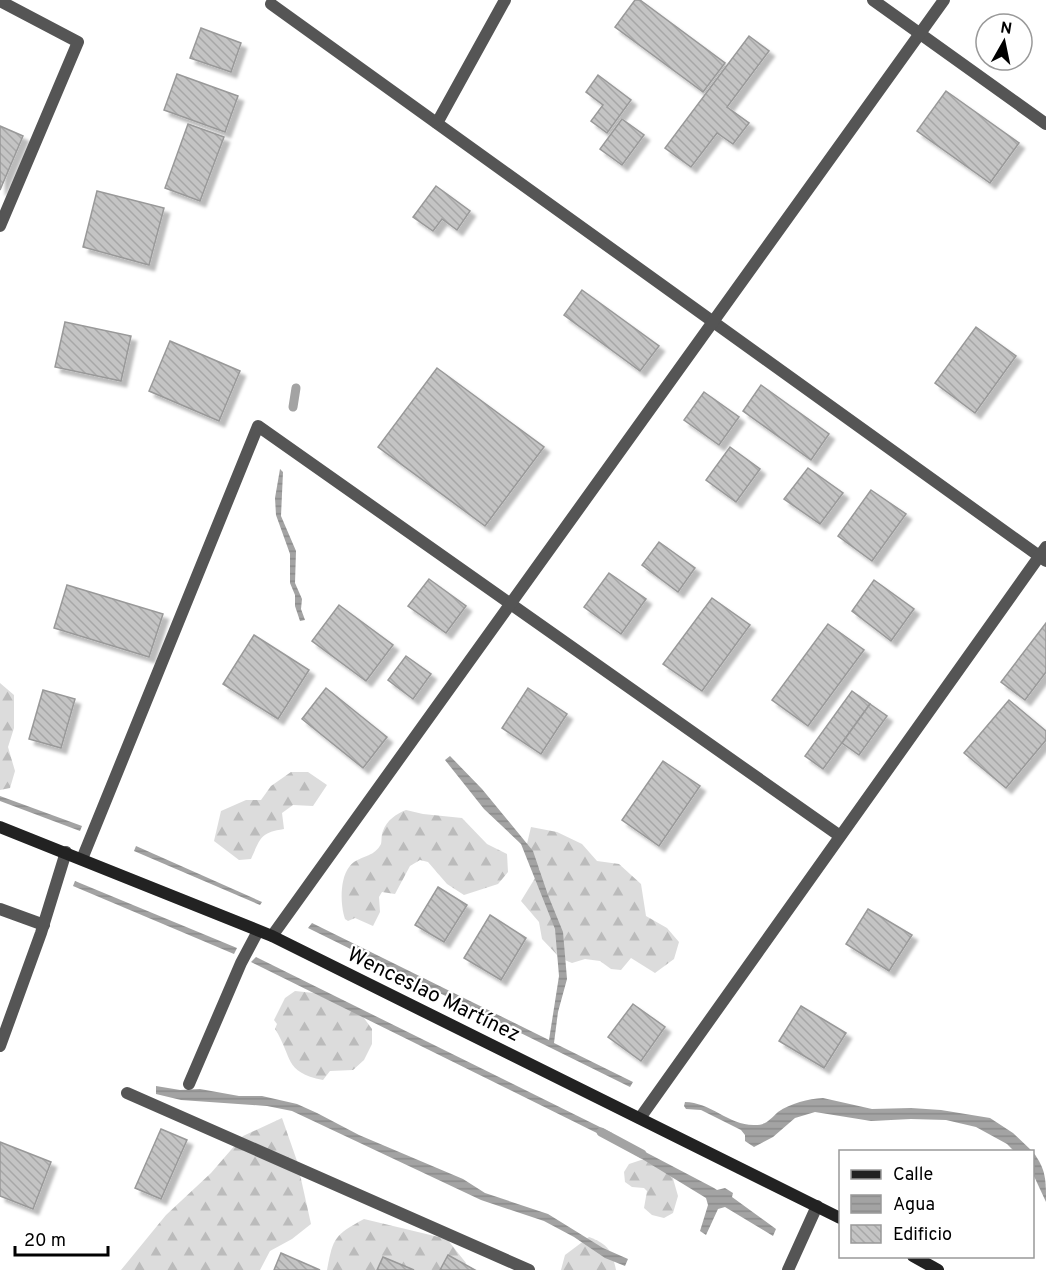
<svg xmlns="http://www.w3.org/2000/svg" width="1046" height="1270" font-family="Overpass,sans-serif">
<defs>
<pattern id="forest-firs" width="22" height="20" patternUnits="userSpaceOnUse" patternTransform="scale(1.5)"><rect width="22" height="20" fill="#dcdcdc"/><path d="M5 1l3.5 6h-7zM16 11l3.5 6h-7z" fill="#bbb"/></pattern>
<pattern id="water-rules" width="6" height="5" patternUnits="userSpaceOnUse" patternTransform="scale(1.5)"><rect width="6" height="5" fill="#a3a3a3"/><path d="M0 2.5h6" fill="none" stroke="#8b8b8b"/></pattern>
<pattern id="building-back-hatch" width="6" height="6" patternUnits="userSpaceOnUse" patternTransform="scale(1.5)"><rect width="6" height="6" fill="#c4c4c4"/><path d="M-1 5l2 2M0 0l6 6M5-1l2 2" fill="none" stroke="#a7a7a7"/></pattern>
<filter id="shadow"><feDropShadow dx="5.5" dy="5.5" stdDeviation="1.5" flood-color="#0004"/></filter>
</defs>
<rect width="100%" height="100%" fill="#fff"/>
<!-- forest -->
<g fill="url(#forest-firs)">
<path d="M0,683L14,695V728L8,747L15,771L10,788L0,790Z"/>
<path d="M291,772H308L327,785L313,806L293,805L282,813L284,829C260,833 261,837 251,859L239,860L214,841L221,811L246,800H261L271,786Z"/>
<path d="M406,810L423,814L462,818L487,844L507,854L508,872L498,884L464,895L447,884L428,862L420,860L410,866L395,894L382,892L379,897L380,912L373,926L355,918L348,921L345,919C340,903 339,873 354,862C363,856 375,856 381,844C382,840 381,835 383,831C387,820 396,814 406,810Z"/>
<path d="M531,827L557,832L582,844L597,861L619,864L641,884L646,916L667,928L679,942L674,959L655,973L631,958L621,970L611,969L600,961L585,959L572,963L560,958L542,939L539,922L521,901L540,870L525,852Z"/>
<path d="M295,991L314,993L361,1014L372,1029V1044L364,1060L353,1070L330,1071L323,1080C283,1072 293,1057 275,1029L277,1024L274,1020L285,998Z"/>
<path d="M282,1118L297,1161L311,1224L292,1239L270,1251L260,1270H121L166,1215L211,1173L243,1136Z"/>
<path d="M647,1158L672,1175L678,1196L673,1213L664,1218L652,1215L644,1208L647,1191L644,1188L632,1187L625,1182L624,1172L629,1164Z"/>
<path d="M364,1219L447,1239L466,1263L463,1270H327C333,1237 335,1235 364,1219Z"/>
<path d="M589,1237C608,1244 612,1251 616,1270H561L565,1255Z"/>
</g>
<!-- water -->
<g fill="url(#water-rules)">
<path d="M280,469L283,472L281,516L296,551L295,583L302,599L301,609L305,620L300,621L295,606V595L290,583V554L276,515L275,498Z"/>
<path d="M450,756L482,789L533,851L548,895L563,932L567,979L558,1012L554,1043L633,1082L630,1087L308,928L312,923L549,1040L559,976L555,929L521,844L484,809L445,760Z"/>
<path d="M0,796L82,826L80,831L0,801Z"/>
<path d="M136,846L262,902L260,905L134,851Z"/>
<path d="M75,881L237,948L234,954L73,886Z"/>
<path d="M256,957L612,1133L609,1139L251,962Z"/>
<path d="M156,1086L180,1090L200,1089L239,1096H262L297,1104L317,1113L359,1135L463,1179L485,1193L548,1214L603,1248L628,1259L625,1266L605,1258L574,1237L544,1221L481,1200L292,1111L267,1106L181,1100L156,1094Z"/>
<path d="M823,1098L872,1109L911,1108L941,1110L990,1118L1013,1133L1032,1151H1014L1007,1144L976,1127L946,1120L911,1119L871,1121L815,1112L795,1118L773,1137L754,1147L745,1141V1135L741,1130L701,1110L686,1109L684,1106L685,1102C710,1102 730,1126 755,1125C767,1125 770,1119 778,1112C791,1103 808,1099 823,1098Z"/>
<path d="M632,1145L714,1188L717,1190L725,1188L733,1193L732,1197L776,1229L773,1236L725,1207L718,1209L706,1235L700,1231L708,1205L706,1198L629,1151Z"/>
<path d="M1033,1152C1046,1169 1046,1180 1046,1202L1033,1174Z"/>
</g>
<g fill="none" stroke-linecap="round" stroke-linejoin="round">
<!-- stream -->
<g stroke="#a3a3a3" stroke-width="9">
<path d="M293,407L296,388"/>
<path d="M601,1132L642,1154"/>
</g>
</g>
<!-- building -->
<g fill="url(#building-back-hatch)" stroke="#999" stroke-width="1.5" filter="url(#shadow)">
<path d="M635,0H640L725,63L703,92L615,27Z"/>
<path d="M201,28L241,43L231,72L190,58Z"/>
<path d="M749,36L769,51L727,107L749,123L733,144L717,133L691,167L665,148Z"/>
<path d="M177,74L238,96L225,132L164,110Z"/>
<path d="M598,75L631,100L607,133L591,121L603,105L586,92Z"/>
<path d="M946,91L1019,143L990,183L917,131Z"/>
<path d="M622,119L644,135L622,165L600,149Z"/>
<path d="M188,124L224,137L200,201L165,188Z"/>
<path d="M0,126L23,136L0,190Z"/>
<path d="M436,186L470,211L457,230L442,219L433,231L413,217Z"/>
<path d="M97,191L164,208L149,265L83,247Z"/>
<path d="M582,290L659,346L640,371L564,315Z"/>
<path d="M65,322L131,336L121,381L55,367Z"/>
<path d="M976,327L1016,356L975,413L935,383Z"/>
<path d="M170,341L240,371L219,421L149,391Z"/>
<path d="M437,368L544,447L485,526L378,447Z"/>
<path d="M761,385L829,434L811,460L743,411Z"/>
<path d="M704,392L739,417L719,445L684,420Z"/>
<path d="M730,447L760,469L736,502L706,480Z"/>
<path d="M808,468L843,493L820,524L784,499Z"/>
<path d="M871,490L906,514L872,561L838,536Z"/>
<path d="M659,542L695,568L678,592L642,565Z"/>
<path d="M609,573L646,599L621,634L584,607Z"/>
<path d="M429,579L466,606L446,633L408,606Z"/>
<path d="M874,580L914,609L891,641L852,611Z"/>
<path d="M67,585L163,614L149,657L54,628Z"/>
<path d="M712,598L750,625L702,691L663,664Z"/>
<path d="M339,605L393,645L366,681L312,641Z"/>
<path d="M1046,623V672L1025,700L1001,682Z"/>
<path d="M828,624L864,650L808,726L772,700Z"/>
<path d="M254,635L309,670L278,719L223,684Z"/>
<path d="M406,656L431,674L413,699L388,680Z"/>
<path d="M326,688L387,737L363,768L302,719Z"/>
<path d="M528,688L567,714L541,754L502,728Z"/>
<path d="M43,690L75,699L61,748L29,739Z"/>
<path d="M852,691L870,704L823,769L805,756Z"/>
<path d="M1009,700L1046,731V740L1006,788L964,753Z"/>
<path d="M870,704L887,716L859,755L842,743Z"/>
<path d="M663,761L700,786L659,846L622,820Z"/>
<path d="M438,887L467,905L444,942L415,925Z"/>
<path d="M868,909L912,935L889,971L846,944Z"/>
<path d="M490,915L526,938L501,980L464,958Z"/>
<path d="M633,1004L665,1027L641,1061L608,1037Z"/>
<path d="M801,1006L846,1033L824,1068L779,1041Z"/>
<path d="M161,1129L187,1140L161,1199L135,1188Z"/>
<path d="M0,1142L51,1162L33,1209L0,1196Z"/>
<path d="M281,1253L320,1270H274Z"/>
<path d="M448,1255L475,1270H440Z"/>
<path d="M383,1257L414,1270H377Z"/>
</g>
<g fill="none" stroke-linecap="round" stroke-linejoin="round">
<!-- service -->
<g stroke="#555" stroke-width="12">
<path d="M873,0L1046,124"/>
<path d="M0,1L78,42L0,226"/>
<path d="M271,4L1046,561"/>
<path d="M437,123L505,0"/>
<path d="M82,859L258,426L840,836"/>
<path d="M0,909L44,925"/>
<path d="M189,1084L241,963L258,931"/>
<path d="M127,1093L529,1270"/>
</g>
<!-- minor -->
<g stroke="#555" stroke-width="12">
<path d="M272,936L944,0"/>
<path d="M0,1046L41,933L66,852"/>
<path d="M640,1118L1046,547"/>
<path d="M788,1270L817,1206"/>
</g>
<!-- secondary -->
<g stroke="#222" stroke-width="12">
<path d="M0,827L272,936L840,1218"/>
<path d="M913,1256L938,1270"/>
</g>
</g>
<g text-anchor="middle" stroke-width="4.5" stroke-linejoin="round" paint-order="stroke">
<!-- street labels -->
<g font-size="21" fill="#000" stroke="#fff">
<text transform="translate(434 994) rotate(26)" y="7">Wenceslao Martínez</text>
</g>
</g>
<!-- legend -->
<rect x="839" y="1150" width="195" height="108" fill="#ffffff" stroke="#999999" stroke-width="1.5"/>
<rect x="851" y="1170" width="30" height="9" fill="#222222" stroke="#999999" stroke-width="1.5"/>
<text x="893" y="1180" font-size="18" fill="#000000">Calle</text>
<rect x="851" y="1195" width="30" height="18" fill="url(#water-rules)" stroke="#999999" stroke-width="1.5"/>
<text x="893" y="1210" font-size="18" fill="#000000">Agua</text>
<rect x="851" y="1225" width="30" height="18" fill="url(#building-back-hatch)" stroke="#999999" stroke-width="1.5"/>
<text x="893" y="1240" font-size="18" fill="#000000">Edificio</text>
<!-- north arrow -->
<g transform="translate(1004 42) rotate(9)"><circle r="28" fill="#ffffff" stroke="#999999" stroke-width="1.5"/>
<path d="M0-4.5L10 22L0 15L-10 22Z" fill="#000000"/>
<text y="-9" font-size="16" font-weight="bold" text-anchor="middle" fill="#000000">N</text>
</g>
<!-- scale -->
<path d="M15 1246v9h93v-9" fill="none" stroke="#000000" stroke-width="3"/>
<text x="24" y="1246" font-size="18" fill="#000000" stroke="#ffffff" stroke-width="4.5" paint-order="stroke">20 m</text>
</svg>
